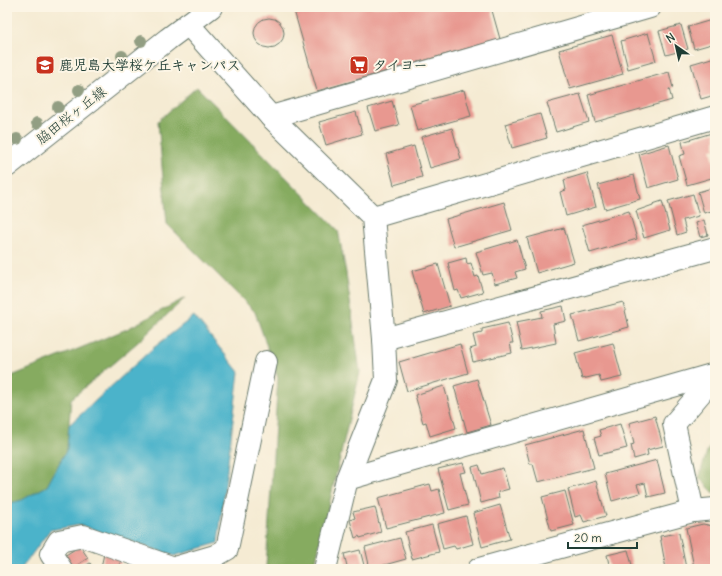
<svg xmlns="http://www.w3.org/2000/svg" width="722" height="576" font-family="Delius,'Klee One',sans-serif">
<rect width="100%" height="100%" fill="#fcf5e5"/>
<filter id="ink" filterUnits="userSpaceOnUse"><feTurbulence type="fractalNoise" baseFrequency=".025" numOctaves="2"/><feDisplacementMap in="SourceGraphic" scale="8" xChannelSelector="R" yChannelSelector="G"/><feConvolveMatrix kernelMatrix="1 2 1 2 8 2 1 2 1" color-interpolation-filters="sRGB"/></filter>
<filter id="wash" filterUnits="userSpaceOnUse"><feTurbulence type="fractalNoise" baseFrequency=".012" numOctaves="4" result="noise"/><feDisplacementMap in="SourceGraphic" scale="16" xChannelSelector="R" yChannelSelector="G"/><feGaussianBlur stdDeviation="0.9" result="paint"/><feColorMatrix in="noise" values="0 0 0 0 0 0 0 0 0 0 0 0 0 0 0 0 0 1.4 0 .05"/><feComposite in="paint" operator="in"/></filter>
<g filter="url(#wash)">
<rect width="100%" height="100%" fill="#f5ebd3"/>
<!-- forest -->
<g fill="#86ab61" stroke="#52744a">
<path d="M197,87L338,230L346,273L360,372L314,569H263L266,567L278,378L255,312L167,224L158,121Z"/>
<path d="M185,298L138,342L71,399L67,449L47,486L22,500L7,504V378L127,329Z"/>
<path d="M715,441V494L699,478L707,451Z"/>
</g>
<!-- water -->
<path fill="#4bb3ca" stroke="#35787f" d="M194,316L239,372L218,543L174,556L80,525L50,530L21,569H7V504L22,500L47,486L67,449L69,425L152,349Z"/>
<g id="blocks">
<!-- building -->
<g fill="#e89890">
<path d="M293,7H491L500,39L317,91Z"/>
<circle cx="269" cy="33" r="15"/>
<path d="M715,19V43L694,49L688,27Z"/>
<path d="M681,25L688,49L666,55L659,31Z"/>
<path d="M648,33L656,61L628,69L621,41Z"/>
<path d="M612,35L623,74L570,89L559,50Z"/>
<path d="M715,57V95L701,99L691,64Z"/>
<path d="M669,72L673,88L669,89L672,100L595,122L588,95Z"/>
<path d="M464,90L471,116L417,131L410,105Z"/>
<path d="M580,94L589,122L556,132L547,103Z"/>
<path d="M392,101L399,125L375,131L368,108Z"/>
<path d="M356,112L362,134L326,145L319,122Z"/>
<path d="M540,114L547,138L512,148L505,124Z"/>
<path d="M452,128L461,159L430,168L421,137Z"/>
<path d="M715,132V149L711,150L715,165V177L687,185L679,156L685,154L682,142Z"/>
<path d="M669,145L678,179L648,188L639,154Z"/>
<path d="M414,146L422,177L394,185L386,154Z"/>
<path d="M587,173L596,207L566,216L560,192L566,190L564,180Z"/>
<path d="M634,175L640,199L605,209L598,185Z"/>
<path d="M715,187V210L704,213L698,192Z"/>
<path d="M693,194L699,216L683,220L686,232L677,235L668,201Z"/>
<path d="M662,201L670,230L644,238L636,211L653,205V204Z"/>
<path d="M504,202L512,230L454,247L446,219Z"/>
<path d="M629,211L637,239L590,253L582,225Z"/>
<path d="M704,220L708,235L700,237L696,223Z"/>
<path d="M564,228L574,262L537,273L527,238Z"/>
<path d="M517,240L525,269L515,272L517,278L495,284L492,273L483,275L476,252Z"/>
<path d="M466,258L467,264L471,263L475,277L478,276L483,292L461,298L458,290L455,291L448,263Z"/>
<path d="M438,264L450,306L424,314L412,271Z"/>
<path d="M623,302L629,327L579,341L572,315Z"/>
<path d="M563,306L566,321L553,324L556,343L522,350L516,322L542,317L541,311Z"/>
<path d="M508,323L513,343H510L512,353L473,362L470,349L476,347L473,335L482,333V329Z"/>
<path d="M613,343L622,377L601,382L599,375L582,379L575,353Z"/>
<path d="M460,344L468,373L407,391L399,362Z"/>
<path d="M477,379L491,425L467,432L454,386Z"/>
<path d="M444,386L456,428L430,436L426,422L423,423L415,395Z"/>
<path d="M655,416L663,446L647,450L648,455L634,459L631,445L634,444L629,423Z"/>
<path d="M620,424L627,448L599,455L594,438L601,436L599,430Z"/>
<path d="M584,429L594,468L538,482L533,464H530L525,445Z"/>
<path d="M657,460L665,493L648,497L645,483L637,485L640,493L612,501L605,474Z"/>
<path d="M463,463L466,472L460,473L468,505L449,510L438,469Z"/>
<path d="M479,465L482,474L503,468L509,489L498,492L499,498L481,503L472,467Z"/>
<path d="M596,481L606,516L584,522L581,515L575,517L568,489Z"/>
<path d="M430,484L432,491L439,489L445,513L386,528L378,498Z"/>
<path d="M565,491L574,525L551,531L542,497Z"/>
<path d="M500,505L510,539L482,547L473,513Z"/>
<path d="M375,507L381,532L360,538L359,536L355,538L350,520L355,518L353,512Z"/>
<path d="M466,516L473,544L456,549L454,546L443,549L437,524Z"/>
<path d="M703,524L713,526L715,534V567L707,569H703L702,566L694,567L686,528Z"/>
<path d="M432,525L439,552L412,559L405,532Z"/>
<path d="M679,533L686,568L666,569L660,536Z"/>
<path d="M400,538L406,559L370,569L365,547Z"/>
<path d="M80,546L88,558L71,569L61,558Z"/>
<path d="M360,550L365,569H341V568L347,566L344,554Z"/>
<path d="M628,550L633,569H610L607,555Z"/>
<path d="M104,554L121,559L119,569H107L101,567Z"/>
<path d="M90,563L94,569H80Z"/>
</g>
</g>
</g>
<g filter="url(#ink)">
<use href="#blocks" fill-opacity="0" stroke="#6a7a6c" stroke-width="1"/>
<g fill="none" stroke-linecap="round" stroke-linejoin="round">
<defs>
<g id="street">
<path d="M188,24L271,117L373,217L384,339L386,380L347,479L325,569"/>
<path d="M271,117L650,7"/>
<path d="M373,217L715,117"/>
<path d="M384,339L715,248"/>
<path d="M347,479L715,374"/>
<path d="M693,511L674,424L715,376"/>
<path d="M61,569L51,554L59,541L83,536L174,568L215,556L227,549L266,362"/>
<path d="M479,569L693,511L715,509"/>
</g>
<path id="secondary" d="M7,166L168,39L211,7"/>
</defs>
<!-- street casing -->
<use href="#street" stroke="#6a7a6c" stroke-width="24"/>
<!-- secondary casing -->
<use href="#secondary" stroke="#6a7a6c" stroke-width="24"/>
<!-- street -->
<use href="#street" stroke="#fff" stroke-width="22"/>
<!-- secondary -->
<use href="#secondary" stroke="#fff" stroke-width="22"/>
</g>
<!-- trees -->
<g fill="#929e83">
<circle cx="141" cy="41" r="6"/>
<circle cx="122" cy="56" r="6"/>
<circle cx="79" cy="90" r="6"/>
<circle cx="58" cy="107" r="6"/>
<circle cx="37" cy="123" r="6"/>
<circle cx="17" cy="139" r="6"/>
</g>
</g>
<!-- icons -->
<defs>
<symbol id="university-square" viewBox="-11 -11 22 22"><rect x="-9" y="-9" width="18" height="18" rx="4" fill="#c8321e" stroke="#fcf5e5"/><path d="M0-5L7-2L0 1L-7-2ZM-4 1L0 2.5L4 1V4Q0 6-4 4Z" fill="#fff"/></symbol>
<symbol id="supermarket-square" viewBox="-11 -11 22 22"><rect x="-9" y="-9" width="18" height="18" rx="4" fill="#c8321e" stroke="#fcf5e5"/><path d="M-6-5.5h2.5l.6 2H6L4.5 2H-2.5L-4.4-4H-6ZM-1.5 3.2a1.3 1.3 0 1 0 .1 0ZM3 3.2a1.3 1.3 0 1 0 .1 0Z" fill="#fff"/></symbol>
</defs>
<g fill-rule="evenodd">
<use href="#university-square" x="34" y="54" width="22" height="22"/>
<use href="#supermarket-square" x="348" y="54" width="22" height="22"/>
</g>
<g text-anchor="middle" stroke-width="4" stroke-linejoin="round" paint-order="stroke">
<!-- poi labels -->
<g font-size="14" font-weight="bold" fill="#1f3d34" stroke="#fcf5e5" text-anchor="start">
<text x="59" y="70">鹿児島大学桜ケ丘キャンパス</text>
<text x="373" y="70">タイヨー</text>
</g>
<!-- street labels -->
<g font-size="14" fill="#1f3d34" stroke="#fcf5e5">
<text transform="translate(71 115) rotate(-38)" y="5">脇田桜ヶ丘線</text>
</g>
</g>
<!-- margin -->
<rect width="722" height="576" fill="none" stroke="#fcf5e5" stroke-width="24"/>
<!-- north arrow -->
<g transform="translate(676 46) rotate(326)" stroke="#fcf5e5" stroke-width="3" paint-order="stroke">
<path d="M0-3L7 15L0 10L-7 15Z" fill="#1f3d34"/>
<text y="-6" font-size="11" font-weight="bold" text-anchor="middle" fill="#1f3d34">N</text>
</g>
<!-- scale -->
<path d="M568 542v6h69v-6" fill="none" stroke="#1f3d34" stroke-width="2"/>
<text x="574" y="542" font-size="12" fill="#1f3d34" stroke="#fcf5e5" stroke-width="3" paint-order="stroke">20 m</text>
</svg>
